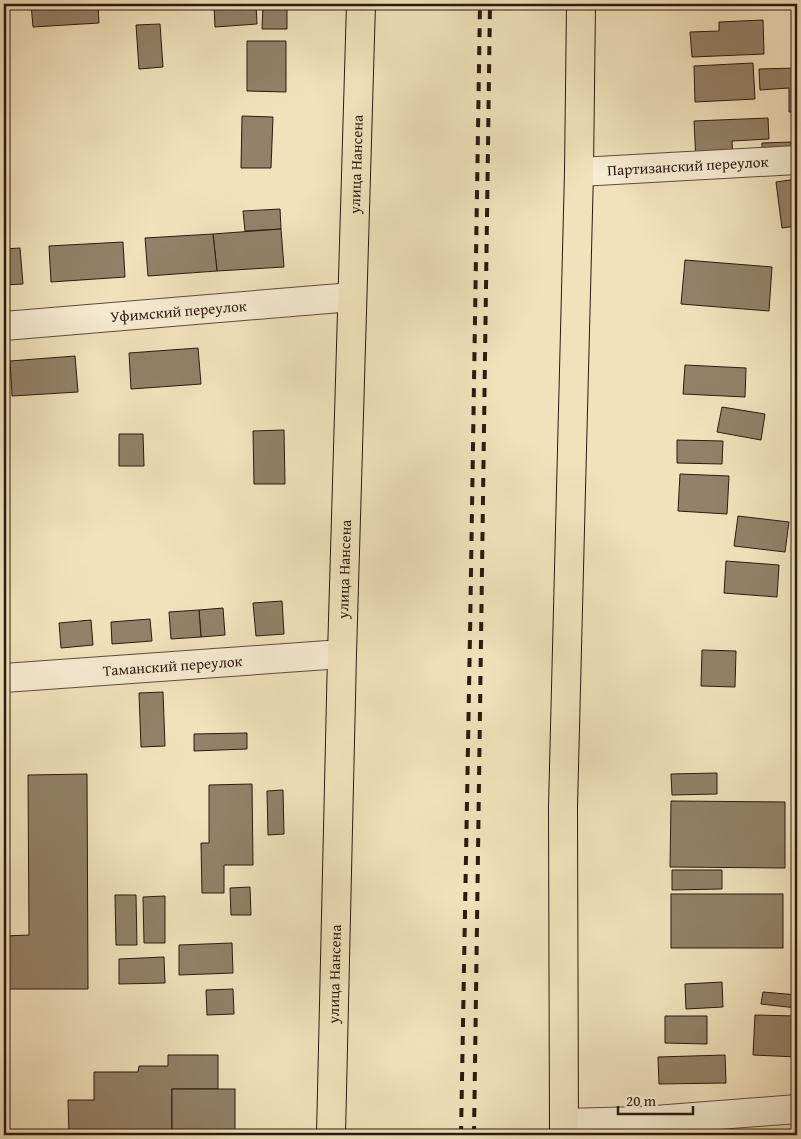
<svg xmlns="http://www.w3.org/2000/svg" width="801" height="1139" font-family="'Gentium Book Plus',serif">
<rect width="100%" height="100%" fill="#f2e2bc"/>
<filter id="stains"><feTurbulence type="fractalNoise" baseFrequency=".004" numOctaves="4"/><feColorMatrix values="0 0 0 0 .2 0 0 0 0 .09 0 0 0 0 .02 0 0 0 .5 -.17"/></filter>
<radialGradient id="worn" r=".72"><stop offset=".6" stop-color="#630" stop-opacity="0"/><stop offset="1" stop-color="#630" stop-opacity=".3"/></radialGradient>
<!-- building -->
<g fill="#948169" stroke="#2e1810">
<path d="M31,4H98L99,23L33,27Z"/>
<path d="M161,4H187V7L162,9Z"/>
<path d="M256,4L257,24L215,27L214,6Z"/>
<path d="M263,4H287V29H262Z"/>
<path d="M763,20L764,54L692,57L690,32L719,31V22Z"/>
<path d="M160,24L163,67L139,69L136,25Z"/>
<path d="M247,41H286V92L247,91Z"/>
<path d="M753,63L755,99L695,102L694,66Z"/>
<path d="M797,68V112H789V88L760,90L759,69Z"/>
<path d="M242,116L273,117L271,168H241Z"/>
<path d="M768,118L769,139L732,141L733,161L696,162L694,121Z"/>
<path d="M791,142L792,155L762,156V143Z"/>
<path d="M797,179V226L782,228L776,182Z"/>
<path d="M280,209L281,229L245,231L243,211Z"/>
<path d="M281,229L284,267L217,271L213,234Z"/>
<path d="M213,234L217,271L148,276L145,238Z"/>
<path d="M123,242L125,277L51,282L49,246Z"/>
<path d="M20,248L23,284L4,285V249Z"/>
<path d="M685,260L772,267L769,311L681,304Z"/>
<path d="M198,348L201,384L131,389L129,353Z"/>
<path d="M75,356L78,392L12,396L10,361Z"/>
<path d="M685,365L746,368L745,397L683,394Z"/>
<path d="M722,407L765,414L761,440L717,432Z"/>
<path d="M284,430L285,484H254L253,431Z"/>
<path d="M119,434H143L144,466H119Z"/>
<path d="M677,440L723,441L722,464L677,463Z"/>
<path d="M680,474L729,476L727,514L678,511Z"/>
<path d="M738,516L789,522L785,552L734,546Z"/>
<path d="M726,561L779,565L777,597L724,593Z"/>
<path d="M282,601L284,634L256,636L253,603Z"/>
<path d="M223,608L225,635L201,637L199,610Z"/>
<path d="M199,610L201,637L171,639L169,612Z"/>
<path d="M150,619L152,641L112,644L111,622Z"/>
<path d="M91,620L93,645L61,648L59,623Z"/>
<path d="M702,650L736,651L735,687L701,686Z"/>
<path d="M163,692L165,746L141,747L139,693Z"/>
<path d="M247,733V749L194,751V734Z"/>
<path d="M717,773V794L672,795L671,774Z"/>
<path d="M87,774L88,989H4V936L29,935L28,775Z"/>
<path d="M252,784L253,865H224V893H202L201,843H209V785Z"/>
<path d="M283,790L284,834L268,835L267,791Z"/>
<path d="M671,801L785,802V868L670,867Z"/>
<path d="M672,870H722V889L672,890Z"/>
<path d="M250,887L251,915H231L230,888Z"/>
<rect x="671" y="894" width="112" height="54"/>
<path d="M115,895H136L137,945H116Z"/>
<path d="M165,896V943H144L143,897Z"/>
<path d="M232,943L233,973L179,975V945Z"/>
<path d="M164,957L165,983L119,984V959Z"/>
<path d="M722,982L723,1007L686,1009L685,984Z"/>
<path d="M233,989L234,1014L207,1015L206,990Z"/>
<path d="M763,992L797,995V1008L761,1004Z"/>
<path d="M755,1015L797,1016V1057L753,1055Z"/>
<path d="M665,1016H707V1044L665,1043Z"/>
<path d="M168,1055H218V1089H172V1135H69L68,1100H94V1072H138L139,1066H168Z"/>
<path d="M725,1055L726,1083L659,1084L658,1057Z"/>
<rect x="172" y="1089" width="63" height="46"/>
</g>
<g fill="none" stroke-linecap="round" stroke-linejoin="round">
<defs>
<g id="minor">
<path id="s1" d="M579,172L797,160"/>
<path id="s2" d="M4,326L352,297"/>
<path id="s3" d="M4,678L342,654"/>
<path d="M564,1123L642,1121L797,1109"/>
</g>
<g id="major">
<path id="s4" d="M331,1135L342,654L361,4"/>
<path d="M564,1135L563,807L579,172L581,4"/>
</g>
</defs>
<!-- minor casing -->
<use href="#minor" stroke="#5f4a3b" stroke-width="30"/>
<!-- major casing -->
<use href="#major" stroke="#2e1810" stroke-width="30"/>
<!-- minor -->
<use href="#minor" stroke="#f7ecd3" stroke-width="28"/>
<!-- major -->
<use href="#major" stroke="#f2e2bc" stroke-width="28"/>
<!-- rail -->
<g stroke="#2e1810" stroke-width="4" stroke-dasharray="9 9" stroke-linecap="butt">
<path d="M461,1135L470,635L480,4"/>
<path d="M474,1135L490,4"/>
</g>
</g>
<g text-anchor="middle" stroke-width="4" stroke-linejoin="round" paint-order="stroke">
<!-- street labels -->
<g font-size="15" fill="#2e1810" stroke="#f7ecd3">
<text dy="5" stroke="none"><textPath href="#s4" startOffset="971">улица Нансена</textPath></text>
<text dy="5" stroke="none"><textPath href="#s1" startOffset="109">Партизанский переулок</textPath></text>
<text dy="5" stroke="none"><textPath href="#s2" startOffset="175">Уфимский переулок</textPath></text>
<text dy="5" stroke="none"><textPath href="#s4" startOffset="566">улица Нансена</textPath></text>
<text dy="5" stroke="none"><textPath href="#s3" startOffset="169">Таманский переулок</textPath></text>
<text dy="5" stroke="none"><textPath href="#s4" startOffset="161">улица Нансена</textPath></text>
</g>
</g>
<!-- margin -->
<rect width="801" height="1139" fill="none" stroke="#f2e2bc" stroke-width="20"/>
<rect x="5" y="5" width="791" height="1129" fill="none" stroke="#2e1810" stroke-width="2.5"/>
<rect x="10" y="10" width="781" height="1119" fill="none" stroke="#2e1810"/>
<!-- scale -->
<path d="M618 1106v8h75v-8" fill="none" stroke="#2e1810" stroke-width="2.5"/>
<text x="626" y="1106" font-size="15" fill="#2e1810" stroke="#f7ecd3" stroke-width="4" paint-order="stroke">20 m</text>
<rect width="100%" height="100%" filter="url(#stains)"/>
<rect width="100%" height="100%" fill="url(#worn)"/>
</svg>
